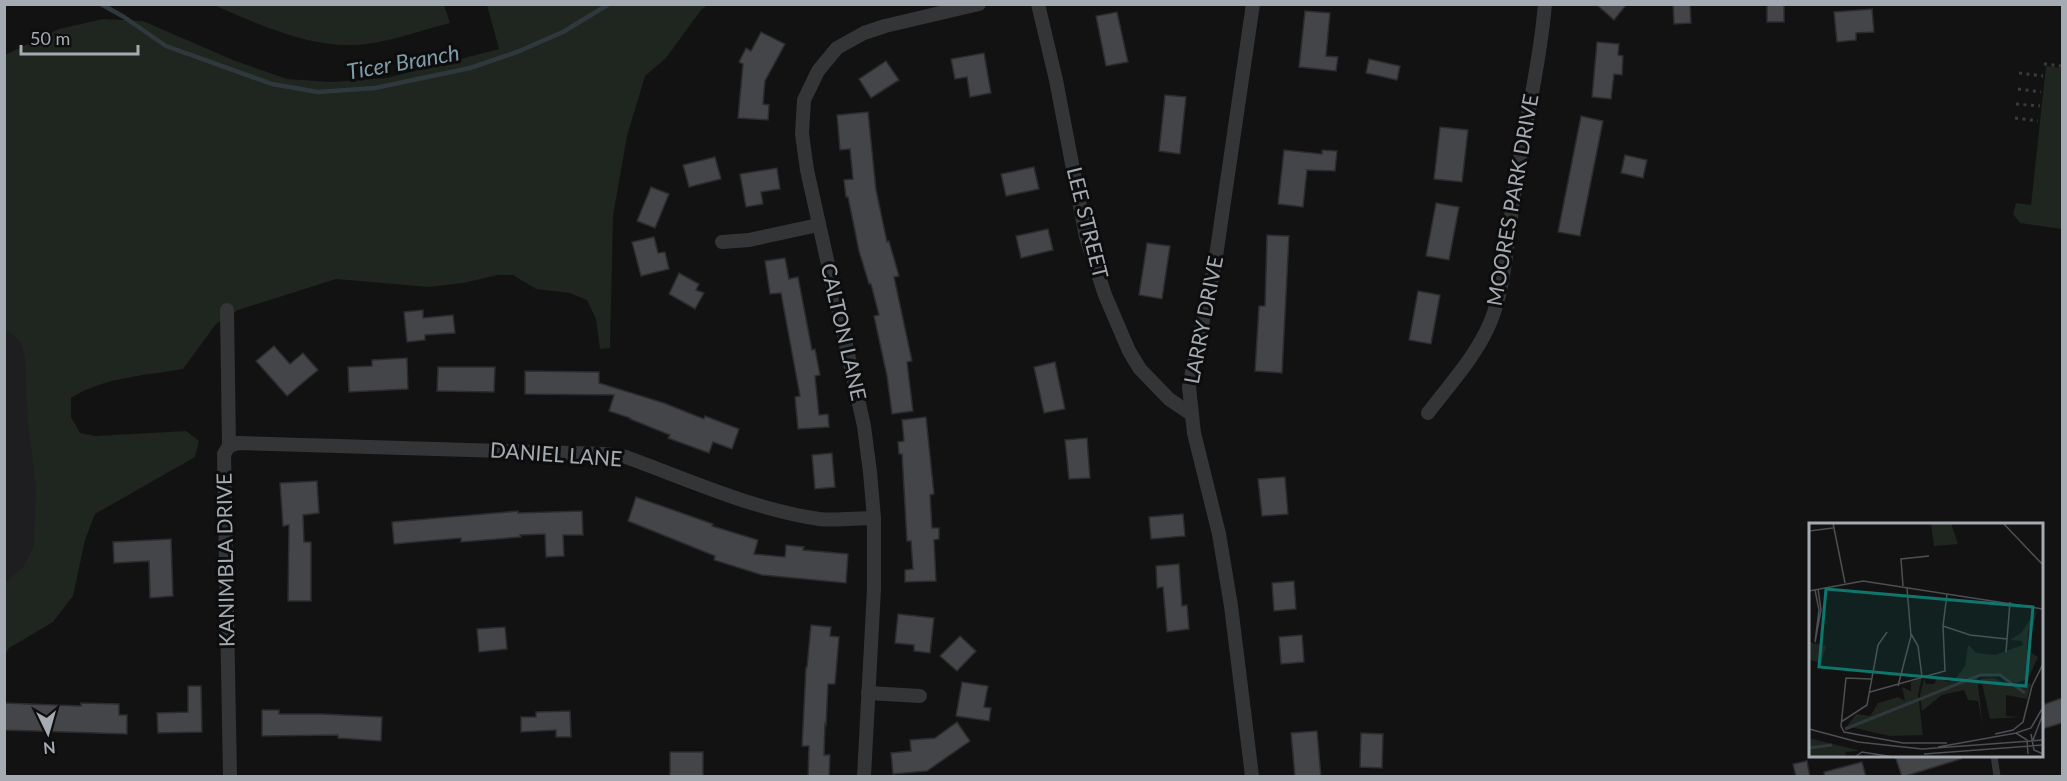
<svg xmlns="http://www.w3.org/2000/svg" width="2067" height="781" font-family="Lato,sans-serif">
<rect width="100%" height="100%" fill="#121213"/>
<!-- built -->
<path fill="#1e1e20" d="M4,291L34,298L64,601L5,602Z"/>
<!-- green -->
<g fill="#1f251f">
<path d="M214,5H444L450,23C422,30 384,44 355,45C307,47 257,24 214,5Z"/>
<path d="M487,5H708L701,10L666,58L645,76L627,136L613,216L610,348L600,349L596,319L587,300L570,293L536,289L513,275H498L463,283L429,287L336,279L238,310L216,324L183,369C148,375 101,378 71,398V417L80,433L96,436L186,431L199,441L195,457L95,514L85,540L73,596L53,622L9,648L5,655V583L23,567L34,546L36,486L28,424L25,357L21,343L11,333L5,330V55L59,29L103,19L143,21L233,60L287,79L331,82L387,78L499,49Z"/>
<path d="M2046,66L2062,68V229L2020,223L2013,214L2016,203L2031,205Z"/>
</g>
<g fill="none" stroke-linecap="round" stroke-linejoin="round">
<!-- stream -->
<path stroke="#2f383c" stroke-width="4.5" d="M101,4L124,17L166,46L272,84L318,92L375,88L470,68L517,52L563,32L609,4"/>
</g>
<!-- building -->
<g fill="#444548" stroke="#2c2c2f" stroke-width="1.5">
<path d="M1596,4H1627L1614,20Z"/>
<path d="M1673,4H1690L1691,23L1674,24Z"/>
<rect x="1767" y="4" width="17" height="18"/>
<path d="M1872,9L1874,32L1856,33V40L1837,42L1834,12Z"/>
<path d="M1305,11L1330,13L1326,56L1338,57L1336,71L1299,67Z"/>
<path d="M1117,12L1128,62L1106,66L1096,16Z"/>
<path d="M761,32L785,44L765,81L763,104L769,105L768,120L738,118L743,64L739,62L746,48L751,51Z"/>
<path d="M1597,42L1619,44L1618,55L1623,56L1622,75L1614,74L1611,99L1592,97Z"/>
<path d="M984,53L991,93L970,97L967,77L955,79L951,59Z"/>
<path d="M1369,59L1400,66L1397,80L1366,73Z"/>
<path d="M886,61L899,80L871,98L859,79Z"/>
<path d="M1165,95L1186,97L1180,154L1159,151Z"/>
<path d="M868,112L876,190L887,242L889,241L899,276L894,277L912,361L907,362L913,411L892,414L887,376L874,316L879,315L871,284H869L859,251L848,197H846L844,180L853,179L850,149L840,150L837,115Z"/>
<path d="M1581,116L1603,121L1580,236L1558,232Z"/>
<path d="M1440,127L1468,130L1462,182L1434,179Z"/>
<path d="M1284,150L1322,154V150L1337,151L1335,171L1307,170L1303,207L1278,204Z"/>
<path d="M1625,155L1647,160L1643,178L1621,173Z"/>
<path d="M715,157L721,179L689,187L683,165Z"/>
<path d="M1034,167L1039,189L1006,196L1001,174Z"/>
<path d="M777,168L780,189L761,192L763,204L746,207L740,174Z"/>
<path d="M651,187L669,194L655,228L637,221Z"/>
<path d="M1436,203L1459,207L1449,260L1426,256Z"/>
<path d="M1048,229L1053,250L1021,258L1016,236Z"/>
<path d="M1267,235L1289,236L1282,373L1255,371L1259,306H1265Z"/>
<path d="M654,237L658,253L665,252L669,269L641,276L632,242Z"/>
<path d="M1147,243L1170,246L1162,299L1139,295Z"/>
<path d="M785,258L789,279L798,277L812,350L815,349L820,375L815,376L819,415L828,414L829,427L798,429L795,397L800,396L781,293L770,294L765,261Z"/>
<path d="M679,273L699,284L696,290L704,293L695,309L669,294Z"/>
<path d="M1418,291L1440,295L1431,344L1409,340Z"/>
<path d="M423,310V318L453,315L455,333L425,335V340L407,342L404,312Z"/>
<path d="M274,346L290,364L303,353L318,370L287,396L256,361Z"/>
<path d="M407,358L408,389L349,392L348,367L372,366V360Z"/>
<path d="M1055,362L1065,409L1044,413L1034,367Z"/>
<path d="M438,367H495L494,392L437,391Z"/>
<path d="M525,371L599,372V383L664,403L704,419L705,416L739,429L732,449L713,442L709,453L668,438L670,435L630,419V418L609,411L614,395L525,394Z"/>
<path d="M926,417L934,494L930,495L932,528H939V539L934,540L936,581L905,582V570L913,569L911,541H907L902,454H899L898,442L904,441L902,420Z"/>
<path d="M1087,438L1090,478L1069,479L1065,440Z"/>
<path d="M832,453L835,487L815,489L812,455Z"/>
<path d="M1285,477L1288,514L1262,516L1258,479Z"/>
<path d="M317,481L319,513L303,515L304,542H311V601H288L289,525L283,526L280,483Z"/>
<path d="M636,497L713,524L712,526L758,540L754,554L785,557L786,545L804,547L803,550L848,554L846,583L762,575L714,560L715,556L628,521Z"/>
<path d="M518,511V513L582,511L583,535H563L564,556L546,557L545,534L520,535L521,537L461,542V538L394,544L392,522Z"/>
<path d="M1183,514L1185,536L1151,539L1149,517Z"/>
<path d="M171,539L173,596L150,598L149,561L114,563L113,542Z"/>
<path d="M1179,564L1182,606L1187,605L1189,629L1167,632L1163,587L1157,588L1156,566Z"/>
<path d="M1294,581L1296,609L1274,611L1272,583Z"/>
<path d="M898,614L934,618L930,653L914,651V645L895,643Z"/>
<path d="M811,625L831,627L830,636L839,637L835,684H828L826,725L825,724L824,755H830L829,777H808L809,746H802L806,667H807Z"/>
<path d="M505,627L507,649L479,652L477,629Z"/>
<path d="M1302,635L1304,662L1281,664L1279,637Z"/>
<path d="M960,636L976,651L957,671L940,656Z"/>
<path d="M962,682L988,686L984,707L991,708L989,721L956,716Z"/>
<path d="M188,686H201L202,732L158,733L157,713L188,712Z"/>
<path d="M2062,698V723L2042,729V705Z"/>
<path d="M4,703L81,706V703L119,704V715H127V734L4,730Z"/>
<path d="M262,710H279V714H322L382,717L381,741L338,738V735L262,736Z"/>
<path d="M570,711L571,737H556V730L521,732V717H536V712Z"/>
<path d="M957,722L970,741L927,771L893,774L891,753L911,751L910,740L935,738Z"/>
<path d="M1317,731L1321,777H1295L1291,733Z"/>
<path d="M1361,733L1383,734L1382,768L1360,767Z"/>
<rect x="670" y="752" width="33" height="24"/>
<path d="M1895,756H1961V759L1902,777Z"/>
<path d="M1807,761L1810,777H1796L1793,764Z"/>
<path d="M1862,762L1866,777H1825L1824,772Z"/>
</g>
<g fill="none" stroke-linecap="round" stroke-linejoin="round">
<!-- path -->
<g stroke="#393c3e" stroke-width="3" stroke-dasharray="3 4.5" stroke-linecap="butt">
<path d="M2044,64L2062,66"/>
<path d="M2019,73L2043,76"/>
<path d="M2018,89L2041,92"/>
<path d="M2016,104L2040,106"/>
<path d="M2015,118L2038,121"/>
</g>
<!-- service -->
<path stroke="#333537" stroke-width="7" d="M1994,756L1997,776"/>
<!-- minor -->
<g stroke="#333537" stroke-width="14">
<path d="M1038,4L1056,80L1086,237L1105,295L1129,351L1140,369L1169,399L1191,414"/>
<path d="M722,242L749,240L818,225"/>
<path d="M227,310L229,446L224,454L230,776"/>
<path d="M1428,413C1450,384 1476,356 1490,323C1506,286 1508,229 1515,189C1524,127 1540,66 1545,4"/>
<path d="M229,446L238,443L605,454L626,457C689,480 752,509 819,519C836,521 856,518 874,518"/>
<path d="M868,693L920,696"/>
<path d="M864,776L874,589V518L870,472L864,426L807,170L802,134L804,100L818,71L837,48L864,33L885,26L979,4"/>
<path d="M1252,776L1231,606L1219,534L1194,433L1189,387L1215,263L1253,4"/>
</g>
</g>
<g text-anchor="middle" stroke-width="6" stroke-linejoin="round" paint-order="stroke">
<!-- street labels -->
<g font-size="21" fill="#a5abb2" stroke="#0d0d0e">
<text transform="translate(1513 200) rotate(-80)" y="7">MOORES PARK DRIVE</text>
<text transform="translate(1087 223) rotate(76)" y="7">LEE STREET</text>
<text transform="translate(1204 320) rotate(-79)" y="7">LARRY DRIVE</text>
<text transform="translate(843 332) rotate(77)" y="7">CALTON LANE</text>
<text transform="translate(556 455) rotate(4)" y="7">DANIEL LANE</text>
<text transform="translate(226 560) rotate(-91)" y="7">KANIMBLA DRIVE</text>
</g>
<!-- water labels -->
<g font-size="22" font-style="italic" fill="#809ca9" stroke="#0d0d0e">
<text transform="translate(403 62) rotate(-10)" y="8">Ticer Branch</text>
</g>
</g>
<!-- overview -->
<g transform="translate(1809 523)">
<rect width="234" height="234" fill="#121213"/>
<path d="M122,0H142L149,21L125,23ZM228,86L225,101L219,108L218,127L229,134L219,156L207,160L185,151L168,153L174,204L169,178L159,177L155,167L133,172L113,188L111,172L115,156L117,161H125L128,155L140,159L147,155L156,143L159,122L168,130L186,132L214,122L213,118L201,117L212,110ZM0,119L17,123L12,140L0,137ZM113,155L109,171L114,212L80,213L38,203L47,191L61,193L69,180L89,174L96,178L93,164L102,168V159ZM185,155L204,164L222,160L218,176L197,172V193L212,194L181,196L172,156ZM0,215L48,227L49,228L36,229L38,234H0Z" fill="#1f251f"/>
<path fill="none" stroke="#2f383c" stroke-width="3" d="M36,206L171,152H191L216,170M0,225L23,222"/>
<path fill="none" stroke="#4d4f53" stroke-width="1.5" d="M24,0L36,60M194,0L234,42M0,8L24,5M94,63L92,36L120,33M6,67L10,87L6,119L12,87L9,66M0,68L54,58L234,86M134,103L161,112L198,116M102,111L109,123L113,154M197,129L201,79M62,156L37,155L32,203L35,209L94,220H138M89,163L102,113L98,65M61,169L136,148L134,103L138,71M32,199L58,182L69,122L78,109M0,206L49,219L113,226L234,217M207,210L222,205L233,186M186,211L204,207L214,199L223,163L234,141M222,211L225,227L234,231M224,217L234,191M129,224L207,210L218,217L219,231M115,231L234,222M46,234L53,229L85,234"/>
<path fill="#0f766e" fill-opacity="0.15" stroke="#0f766e" stroke-width="3" d="M17,66L224,84L217,163L10,144Z"/>
<rect width="234" height="234" fill="none" stroke="#a5abb2" stroke-width="3"/>
</g>
<!-- border -->
<rect width="2067" height="781" fill="none" stroke="#a5abb2" stroke-width="12"/>
<!-- north arrow -->
<g transform="translate(48 733) rotate(175)" stroke="#0d0d0e" stroke-width="4.5" paint-order="stroke">
<path d="M0-4.5L10 22L0 15L-10 22Z" fill="#a5abb2"/>
<text y="-9" font-size="16" font-weight="bold" text-anchor="middle" fill="#a5abb2">N</text>
</g>
<!-- scale -->
<path d="M21 45v9h117v-9" fill="none" stroke="#a5abb2" stroke-width="3"/>
<text x="30" y="45" font-size="18" fill="#a5abb2" stroke="#0d0d0e" stroke-width="4.5" paint-order="stroke">50 m</text>
</svg>
